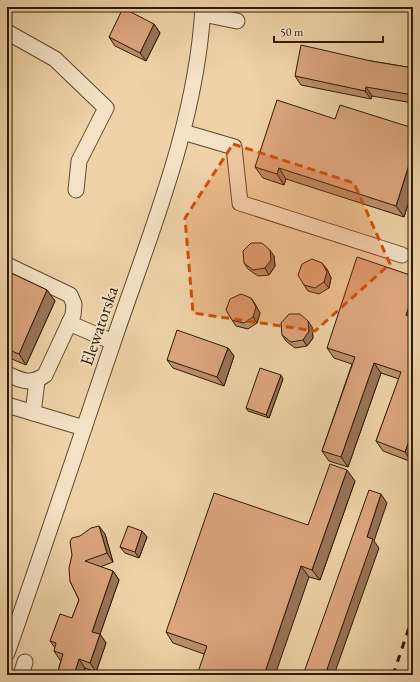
<svg xmlns="http://www.w3.org/2000/svg" width="420" height="682" font-family="'EB Garamond',serif">
<rect width="100%" height="100%" fill="#efd2a8"/>
<filter id="stains"><feTurbulence type="fractalNoise" baseFrequency=".005" numOctaves="4"/><feColorMatrix values="0 0 0 0 .2 0 0 0 0 .09 0 0 0 0 .02 0 0 0 .5 -.17"/></filter>
<radialGradient id="worn" r=".72"><stop offset=".6" stop-color="#630" stop-opacity="0"/><stop offset="1" stop-color="#630" stop-opacity=".3"/></radialGradient>
<g fill="none" stroke-linecap="round" stroke-linejoin="round">
<defs>
<g id="minor">
<path d="M203,14L237,21"/>
<path d="M7,32L55,59L106,108L79,161L76,190"/>
<path d="M183,132L234,147L240,203L402,255"/>
<path d="M7,265L70,295L74,304L73,315L45,375C31,385 22,381 7,374"/>
<path d="M69,323L113,342"/>
<path d="M7,405L84,428"/>
<path d="M33,413L37,381"/>
<path d="M7,653C45,545 81,436 118,328C154,224 197,118 203,7"/>
<path d="M21,675L25,662"/>
</g>
</defs>
<!-- minor casing -->
<use href="#minor" stroke="#5e482e" stroke-width="17"/>
<!-- minor -->
<use href="#minor" stroke="#f5e2c6" stroke-width="15"/>
<!-- rail -->
<path stroke="#2d1a06" stroke-width="3" stroke-dasharray="7 7" stroke-linecap="butt" d="M393,675L413,616"/>
</g>
<!-- wall -->
<g fill="#bd8e6c" stroke="#2d1a06">
<path d="M154,24L160,33L146,61L115,46L109,37Z"/>
<path d="M371,61L413,68V103L372,96L371,99L301,85L295,76Z"/>
<path d="M335,119L413,128V188L404,217L286,179L284,185L263,178L255,167Z"/>
<path d="M274,256L275,266L269,275L258,276L248,269L244,263Z"/>
<path d="M327,269L331,278L329,288L319,294L308,291L304,285Z"/>
<path d="M7,271L47,290L55,301L26,365L7,357Z"/>
<path d="M413,276V459L412,462L383,451L376,441L399,379L381,373L348,467L329,461L322,451L352,364L334,358L327,348Z"/>
<path d="M251,298L255,304L260,313L257,323L248,329L236,326L232,320Z"/>
<path d="M312,327L313,338L307,346L295,348L286,341L282,335Z"/>
<path d="M228,348L234,356L224,386L173,368L167,360Z"/>
<path d="M283,379L269,418L248,411L246,408Z"/>
<path d="M355,481L320,580L309,577L204,654L173,643L166,632L308,525Z"/>
<path d="M142,531L147,537L139,558L125,553L120,547Z"/>
<path d="M105,534L113,562L100,567L113,571L119,580L100,634L106,643L96,672L85,668L83,675H57L61,660H60L54,651L55,648L50,641L72,618L79,600L70,581Z"/>
</g>
<!-- shaded-wall -->
<g fill="#9a7458" stroke="#2d1a06">
<path d="M154,24L160,33L146,61L140,53Z"/>
<path d="M366,87L372,96L371,99L365,91Z"/>
<path d="M413,152V188L404,217L396,206Z"/>
<path d="M279,168L286,179L284,185L277,174Z"/>
<path d="M270,250L274,256L275,266L269,275L265,268Z"/>
<path d="M322,263L327,269L331,278L329,288L324,282Z"/>
<path d="M47,290L55,301L26,365L19,354Z"/>
<path d="M413,295V325L406,315Z"/>
<path d="M251,298L255,304L260,313L257,323L253,317Z"/>
<path d="M308,321L312,327L313,338L307,346L303,340Z"/>
<path d="M228,348L234,356L224,386L217,377Z"/>
<path d="M374,363L381,373L348,467L341,457Z"/>
<path d="M281,375L283,379L269,418L266,415Z"/>
<path d="M413,430V459L412,462L405,452Z"/>
<path d="M7,432L12,440L7,456Z"/>
<path d="M347,470L355,481L320,580L312,570Z"/>
<path d="M381,494L387,503L374,541L379,548L334,675H325L367,537Z"/>
<path d="M99,526L105,534L113,562L107,553Z"/>
<path d="M142,531L147,537L139,558L135,552Z"/>
<path d="M301,566L309,577L275,675H264Z"/>
<path d="M113,571L119,580L98,640L92,632Z"/>
<path d="M100,634L106,643L96,672L90,663Z"/>
<path d="M79,659L85,668L83,675H74Z"/>
</g>
<!-- building -->
<g fill="#dca57e" stroke="#2d1a06">
<path d="M123,8L154,24L140,53L109,37Z"/>
<path d="M301,45L371,61L413,68V95L366,87L365,91L295,76Z"/>
<path d="M277,100L335,119L340,105L413,128V152L396,206L279,168L277,174L255,167Z"/>
<path d="M251,243H262L270,250L271,260L265,268L253,270L244,263L243,251Z"/>
<path d="M357,257L413,276V295L406,315L413,318V430L405,452L376,441L401,372L374,363L341,457L322,451L355,357L327,348Z"/>
<path d="M312,259L322,263L327,272L324,282L315,288L304,285L298,275L302,264Z"/>
<path d="M7,271L47,290L19,354L7,349Z"/>
<path d="M241,294L251,298L256,307L253,317L244,323L232,320L226,310L230,299Z"/>
<path d="M289,314H300L308,321L309,331L303,340L291,342L282,335L281,323Z"/>
<path d="M177,330L228,348L217,377L167,360Z"/>
<path d="M260,368L281,375L266,415L246,408Z"/>
<path d="M330,464L347,470L312,570L301,566L264,675H197L207,646L166,632L214,493L308,525Z"/>
<path d="M369,490L381,494L367,537L373,539L325,675H303Z"/>
<path d="M99,526L107,553L85,561L113,571L92,632L100,634L90,663L79,659L74,675H57L63,654L54,651L56,643L50,641L60,614L72,618L79,600L70,581L69,568L72,555L70,542L72,538L80,536L91,528Z"/>
<path d="M128,526L142,531L135,552L120,547Z"/>
</g>
<!-- marked area -->
<path fill="#cc500b" fill-opacity="0.2" stroke="#cc500b" stroke-width="3" stroke-dasharray="8 5" stroke-linejoin="round" d="M233,144L354,183L390,264L315,331L193,313L185,218Z"/>
<g text-anchor="middle" stroke-width="4" stroke-linejoin="round" paint-order="stroke">
<!-- street labels -->
<g font-size="18" fill="#2d1a06" stroke="#f5e2c6">
<text transform="translate(99 326) rotate(-71)" y="6">Elewatorska</text>
</g>
</g>
<!-- margin -->
<rect width="420" height="682" fill="none" stroke="#efd2a8" stroke-width="24"/>
<rect x="8" y="8" width="404" height="666" fill="none" stroke="#2d1a06" stroke-width="2"/>
<rect x="12" y="12" width="396" height="658" fill="none" stroke="#2d1a06"/>
<!-- scale -->
<path d="M274 36v6h109v-6" fill="none" stroke="#2d1a06" stroke-width="2"/>
<text x="280" y="36" font-size="12" fill="#2d1a06" stroke="#f5e2c6" stroke-width="3" paint-order="stroke">50 m</text>
<rect width="100%" height="100%" filter="url(#stains)"/>
<rect width="100%" height="100%" fill="url(#worn)"/>
</svg>
